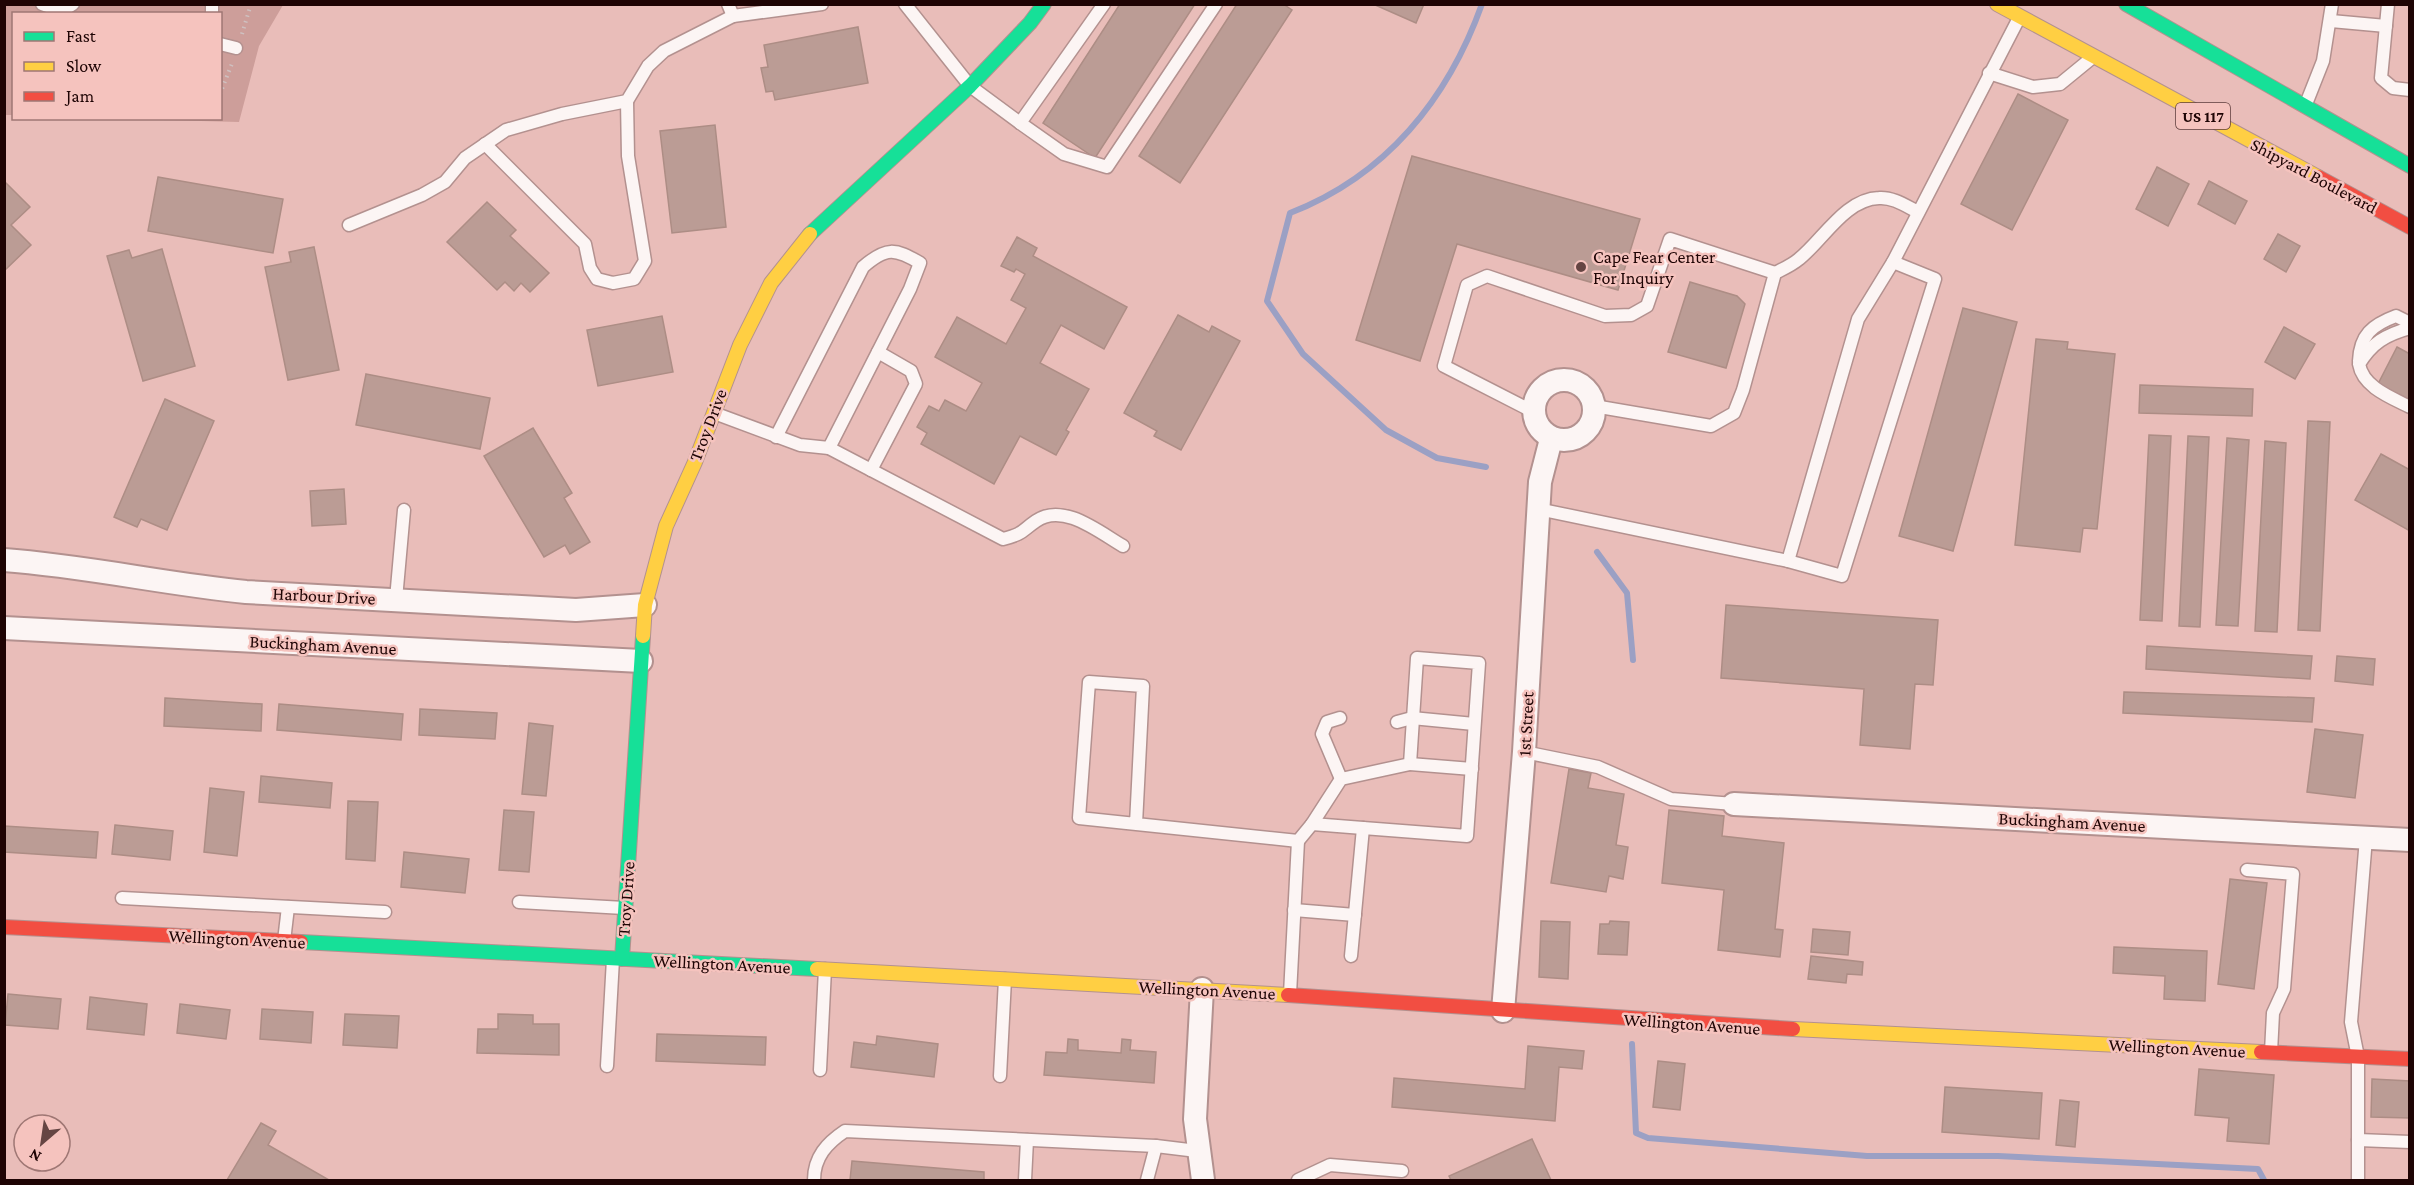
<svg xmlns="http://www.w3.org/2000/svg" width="2414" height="1185" font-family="'Crimson Pro',serif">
<rect width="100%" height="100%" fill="#e9bdb9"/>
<!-- green -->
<path fill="#cd9e9a" d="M5,5H283L259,46L239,122L125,119L220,118V14H14L13,115H5Z"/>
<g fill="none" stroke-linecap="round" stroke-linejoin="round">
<!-- stream -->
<g stroke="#9ba0c4" stroke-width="6">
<path d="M1482,4C1448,99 1386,176 1290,213L1267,301L1303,354L1386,430L1437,458L1486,467"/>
<path d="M1597,552L1627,593L1633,660"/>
<path d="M1632,1044L1636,1133L1648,1138L1867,1156H1998L2258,1169L2264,1180"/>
</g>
</g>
<!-- building -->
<g fill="#bb9c95" stroke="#ad8d85" stroke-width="1.5">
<path d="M1120,4H1195L1095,158L1043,123Z"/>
<path d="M1237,4H1283L1292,10L1180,183L1139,156Z"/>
<path d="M1373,4H1424L1416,23Z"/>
<path d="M858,27L868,83L775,100L773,91L766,92L761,68L768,67L764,45Z"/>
<path d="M2018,94L2068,120L2012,230L1961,204Z"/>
<path d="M715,125L726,227L672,233L660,131Z"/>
<path d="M1412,156L1640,219L1618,290L1457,244L1420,361L1356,340Z"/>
<path d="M2157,167L2189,184L2168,226L2136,209Z"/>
<path d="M158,177L283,199L273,253L148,231Z"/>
<path d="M4,181L30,207L11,225L31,245L4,271Z"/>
<path d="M2209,181L2247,201L2235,224L2198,204Z"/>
<path d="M487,202L516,230L510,236L549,273L530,292L521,283L514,291L505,282L497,290L447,242Z"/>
<path d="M2278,234L2300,246L2286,272L2264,259Z"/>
<path d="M1017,237L1037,248L1033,256L1127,307L1104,349L1061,325L1040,363L1089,389L1066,430L1069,432L1056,455L1020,436L994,484L921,444L927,433L917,427L929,406L939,411L945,400L966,411L982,383L935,357L957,317L1006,344L1026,308L1011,300L1025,274L1016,269L1014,272L1001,266Z"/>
<path d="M314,247L339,370L288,380L265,267L291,262L289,252Z"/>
<path d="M162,249L195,366L143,381L107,256L129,250L132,258Z"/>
<path d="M1690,282L1737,296L1745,304L1726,368L1668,352Z"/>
<path d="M1963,308L2017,322L1953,551L1899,536Z"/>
<path d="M1178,315L1209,332L1212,326L1240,341L1181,450L1154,436L1157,431L1124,413Z"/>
<path d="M662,316L673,372L598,386L587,330Z"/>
<path d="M2284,327L2315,344L2295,379L2265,362Z"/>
<path d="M2036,339L2068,342L2067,349L2115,354L2097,529L2083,528L2080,552L2015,545Z"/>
<path d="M2397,347L2410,354V400L2378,384Z"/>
<path d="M366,374L490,398L480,449L356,425Z"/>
<path d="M2140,385L2253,389L2252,416L2139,413Z"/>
<path d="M165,399L214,421L167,530L141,519L137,527L114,517Z"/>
<path d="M2308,421L2330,422L2320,631L2298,630Z"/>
<path d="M533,428L572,493L564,498L590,542L570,554L565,545L544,557L484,456Z"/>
<path d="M2149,435L2171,436L2162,621L2140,620Z"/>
<path d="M2188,436L2209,437L2200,627L2179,626Z"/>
<path d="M2227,438L2249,440L2238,626L2216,625Z"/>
<path d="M2265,441L2286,443L2277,632L2255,631Z"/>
<path d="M2381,454L2410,470V531L2355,500Z"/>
<path d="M344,489L346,524L312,526L310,491Z"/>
<path d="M1726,605L1938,620L1933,685L1915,684L1910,749L1860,745L1864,689L1721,678Z"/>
<path d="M2147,646L2312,656L2310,679L2146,669Z"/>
<path d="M2337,656L2375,659L2373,685L2335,681Z"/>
<path d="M2124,692L2314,698L2312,722L2123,713Z"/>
<path d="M165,698L262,704L261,731L164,726Z"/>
<path d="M279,704L403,714L401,740L277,730Z"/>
<path d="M420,709L497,713L495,739L419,735Z"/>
<path d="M529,723L553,726L546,796L522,794Z"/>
<path d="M2315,729L2363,735L2355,798L2307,792Z"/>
<path d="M1569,769L1591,773L1588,788L1624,794L1616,845L1628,847L1623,879L1609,876L1606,892L1551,883Z"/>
<path d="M261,776L332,783L330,808L259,802Z"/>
<path d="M210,788L244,792L237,856L204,852Z"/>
<path d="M348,801L378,802L375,861L346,859Z"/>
<path d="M504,810L534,812L529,872L499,870Z"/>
<path d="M1669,810L1724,816L1722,836L1784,843L1775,929L1783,930L1780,957L1718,950L1724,890L1662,883Z"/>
<path d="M115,825L173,831L170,860L112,854Z"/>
<path d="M4,826L98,832L96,858L4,852Z"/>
<path d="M404,852L469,859L465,893L401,887Z"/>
<path d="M2230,879L2267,883L2254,989L2218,984Z"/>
<path d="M1541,921L1570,922L1568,979L1539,977Z"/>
<path d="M1610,921L1629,922L1627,955L1598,954L1600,924H1609Z"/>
<path d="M1813,929L1850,932L1848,955L1811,952Z"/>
<path d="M2114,947L2207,951L2205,1001L2164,999L2165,976L2113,973Z"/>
<path d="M1811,956L1863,962L1862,975L1847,974L1846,983L1808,979Z"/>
<path d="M8,994L61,999L58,1029L5,1025Z"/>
<path d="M90,997L147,1004L144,1035L87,1029Z"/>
<path d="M180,1004L230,1010L226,1039L177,1033Z"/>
<path d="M262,1009L313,1012L311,1043L260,1039Z"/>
<path d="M345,1014L399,1016L397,1048L343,1045Z"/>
<path d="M498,1014L533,1015V1024H559V1055L477,1053L478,1029H498Z"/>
<path d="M657,1034L766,1037L765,1065L656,1061Z"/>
<path d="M877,1036L938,1044L934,1077L851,1067L854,1042L876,1045Z"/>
<path d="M1068,1039L1078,1040V1050L1121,1053L1122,1039L1131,1040L1130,1050L1156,1052L1154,1083L1044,1075L1046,1052L1067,1053Z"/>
<path d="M1528,1046L1584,1051L1582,1069L1559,1067L1555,1121L1392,1107L1394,1078L1525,1089Z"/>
<path d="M1658,1061L1685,1064L1680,1110L1653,1107Z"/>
<path d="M2199,1069L2274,1075L2269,1144L2227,1141L2229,1118L2195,1115Z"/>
<path d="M2372,1079L2410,1081V1118L2371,1117Z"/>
<path d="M1945,1087L2042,1093L2039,1139L1942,1132Z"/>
<path d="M2060,1100L2079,1102L2075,1147L2056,1145Z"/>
<path d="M261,1123L276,1131L268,1145L329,1180H227Z"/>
<path d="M1532,1139L1551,1180H1451L1449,1176Z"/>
<path d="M852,1161L984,1172V1180H850Z"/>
</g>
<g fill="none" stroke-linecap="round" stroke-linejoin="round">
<defs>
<g id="lane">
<path d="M42,4L62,11L73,4"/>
<path d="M728,4L733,16L822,4"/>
<path d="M905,4L970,86L1020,123"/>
<path d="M1104,4L1020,123L1064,154L1107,167L1216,4"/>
<path d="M2388,4L2381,78L2393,88L2410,90"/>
<path d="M212,14V4"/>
<path d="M2331,21L2386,26"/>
<path d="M220,44L236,48"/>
<path d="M1989,73L2033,87L2060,84L2093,57"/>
<path d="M2306,104L2323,61L2332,4"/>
<path d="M485,144L585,244L590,268L597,279L613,283L634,279L645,261L628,156L627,101"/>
<path d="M349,225L422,195L445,182L465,158L506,130L562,114L627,101L648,66L664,51L733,16"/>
<path d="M1775,273C1783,269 1792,265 1799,259C1823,240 1845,199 1879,198C1893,197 1906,206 1918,212"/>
<path d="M2410,328C2385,335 2372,343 2359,364C2363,387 2390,397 2410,407"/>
<path d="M2359,361C2360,335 2372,325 2396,316L2410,323"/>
<path d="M1534,412L1444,366L1467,285L1487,276L1605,316L1631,315L1647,306L1670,239L1775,273L1743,390L1734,413L1711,426L1594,406"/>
<path d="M714,413L800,445L829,448L1003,539C1025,533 1020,532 1036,521C1063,502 1099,532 1123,546"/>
<path d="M776,437L863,267C886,247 895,248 920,263L910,289L829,448"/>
<path d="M871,470L916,384L911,371L878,352"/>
<path d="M1538,509L1788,561L1858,319L1893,262L2019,18"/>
<path d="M1788,561L1842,576L1935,279L1893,262"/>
<path d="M396,599L404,510"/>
<path d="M1340,718L1327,722L1322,734L1341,779"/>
<path d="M1397,722L1412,718L1474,724"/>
<path d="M1524,752L1598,767L1671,799L1734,804"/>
<path d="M1410,764L1472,769"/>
<path d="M1136,824L1143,686L1089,682L1079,818L1298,841L1312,824L1341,779L1410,764L1417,658L1479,663L1467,836L1363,828L1351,956"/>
<path d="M1312,824L1363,828"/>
<path d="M2247,870L2293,874L2284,989L2273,1013L2271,1052"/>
<path d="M122,898L385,912"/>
<path d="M519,902L624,908"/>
<path d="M1294,910L1355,915"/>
<path d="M284,941L288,907"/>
<path d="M1290,994L1298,841"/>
<path d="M607,1066L613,959"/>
<path d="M820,1070L825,969"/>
<path d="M1000,1076L1005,979"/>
<path d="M2358,1140L2410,1142"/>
<path d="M814,1180C814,1157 827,1143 845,1131L1156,1146L1197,1151"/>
<path d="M1025,1180L1027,1140"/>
<path d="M1147,1180L1156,1146"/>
<path d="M1298,1180L1330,1165L1402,1171"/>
<path d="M2358,1180V1057L2351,1022L2366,838"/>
</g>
<g id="street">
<circle cx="1564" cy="410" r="30"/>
<path d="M4,560C86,566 165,584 246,592L576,610L645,605"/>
<path d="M4,628L641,661"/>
<path d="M1734,804L2410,840"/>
<path d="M1202,989L1195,1119L1203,1180"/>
<path d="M1503,1011L1524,752L1540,482L1551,439"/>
</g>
<g id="fast">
<path d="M2126,4L2410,166"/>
<path d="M810,234L970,86L1030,23L1044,4"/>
<path d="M301,942L817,969"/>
<path d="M622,959L643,636"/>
</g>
<g id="slow">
<path d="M1997,4L2318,177"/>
<path d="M643,636L645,605L666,526L695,462L740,345L771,283L810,234"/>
<path d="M817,969L1288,995"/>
<path d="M1793,1029L2261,1052"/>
</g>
<g id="jam">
<path d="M2318,177L2410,227"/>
<path d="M4,927L301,942"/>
<path d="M1288,995L1793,1029"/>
<path d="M2261,1052L2410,1059"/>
</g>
</defs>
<!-- lane casing -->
<use href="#lane" stroke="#b3918f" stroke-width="15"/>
<!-- street casing -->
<use href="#street" stroke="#b3918f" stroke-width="26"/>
<!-- fast casing -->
<use href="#fast" stroke="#b3918f" stroke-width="16"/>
<!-- slow casing -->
<use href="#slow" stroke="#b3918f" stroke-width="16"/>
<!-- jam casing -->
<use href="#jam" stroke="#b3918f" stroke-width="16"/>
<!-- path -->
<g stroke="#cfc1c1" stroke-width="4" stroke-dasharray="1.5 4.5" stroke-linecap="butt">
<path d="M242,34L251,4"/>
<path d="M220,94L233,61"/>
</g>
<!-- lane -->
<use href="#lane" stroke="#fcf5f4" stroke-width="12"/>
<!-- street -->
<use href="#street" stroke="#fcf5f4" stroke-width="22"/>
<!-- fast -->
<use href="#fast" stroke="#16e098" stroke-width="14"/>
<!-- slow -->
<use href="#slow" stroke="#ffcf43" stroke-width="14"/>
<!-- jam -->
<use href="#jam" stroke="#f24e42" stroke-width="14"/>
</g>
<!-- markers -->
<circle fill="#654543" stroke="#f5c3be" stroke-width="2" cx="1581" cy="267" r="6"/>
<g text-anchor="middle" stroke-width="5" stroke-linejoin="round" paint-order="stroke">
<!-- shield labels -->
<rect fill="#f5c3be" stroke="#5e3d3c" stroke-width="1.5" x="2176" y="103" width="54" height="26" rx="4.5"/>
<g font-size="16" font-weight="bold" fill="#1e0404">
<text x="2203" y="122">US 117</text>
</g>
<!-- street labels -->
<g font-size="18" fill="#1e0404" stroke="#f5c3be">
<text transform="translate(2314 176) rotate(28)" y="6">Shipyard Boulevard</text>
<text transform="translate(708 425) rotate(-69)" y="6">Troy Drive</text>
<text transform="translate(324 596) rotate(3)" y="6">Harbour Drive</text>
<text transform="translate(323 645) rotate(3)" y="6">Buckingham Avenue</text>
<text transform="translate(1526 724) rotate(-87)" y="6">1st Street</text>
<text transform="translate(2072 822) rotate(3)" y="6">Buckingham Avenue</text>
<text transform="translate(626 899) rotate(-86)" y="6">Troy Drive</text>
<text transform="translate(237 939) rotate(3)" y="6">Wellington Avenue</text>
<text transform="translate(722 964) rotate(3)" y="6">Wellington Avenue</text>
<text transform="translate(1207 990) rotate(3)" y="6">Wellington Avenue</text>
<text transform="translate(1692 1024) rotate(4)" y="6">Wellington Avenue</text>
<text transform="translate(2177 1048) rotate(3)" y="6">Wellington Avenue</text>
</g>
<!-- poi labels -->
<g font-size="18" fill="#1e0404" stroke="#f5c3be" text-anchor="start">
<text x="1593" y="263">Cape Fear Center<tspan x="1593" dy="21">For Inquiry</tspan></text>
</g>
</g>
<!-- border -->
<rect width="2414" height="1185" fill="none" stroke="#1e0404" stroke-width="12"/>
<!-- legend -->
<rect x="12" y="12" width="210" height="108" fill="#f5c3be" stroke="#9f7774" stroke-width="1.5"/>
<rect x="24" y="32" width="30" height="9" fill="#16e098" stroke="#9f7774" stroke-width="1.5"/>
<text x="66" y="42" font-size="18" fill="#1e0404">Fast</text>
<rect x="24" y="62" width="30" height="9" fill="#ffcf43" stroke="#9f7774" stroke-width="1.5"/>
<text x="66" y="72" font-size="18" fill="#1e0404">Slow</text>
<rect x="24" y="92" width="30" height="9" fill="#f24e42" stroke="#9f7774" stroke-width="1.5"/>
<text x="66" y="102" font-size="18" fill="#1e0404">Jam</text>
<!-- north arrow -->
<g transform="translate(42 1143) rotate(209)"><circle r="28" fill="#f5c3be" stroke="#9f7774" stroke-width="1.5"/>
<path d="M0-4.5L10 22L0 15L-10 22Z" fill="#654543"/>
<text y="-9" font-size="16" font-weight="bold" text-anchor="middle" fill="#1e0404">N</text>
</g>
</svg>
